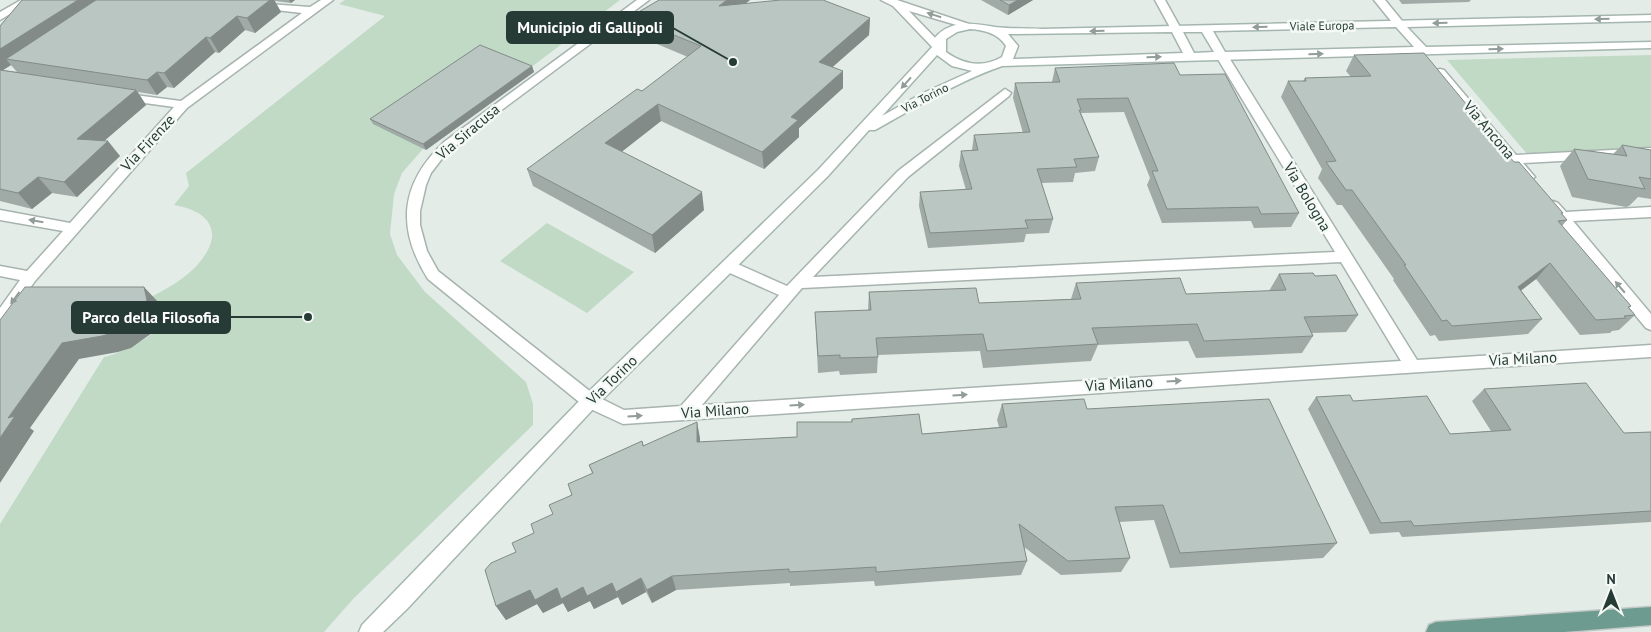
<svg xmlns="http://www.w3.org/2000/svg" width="1651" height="632" font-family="'PT Sans',sans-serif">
<rect width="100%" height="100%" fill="#e4ece8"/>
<!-- green -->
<g fill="#c0dac6">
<path d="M345,0H620L422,150L402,173L394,194L390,234L397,255L425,292L526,382L533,404V425L354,598L324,632H0V524L104,357C126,352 191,322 151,297C162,291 174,285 184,277C220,249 226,214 174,205L189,186L186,173L385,16L339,4Z"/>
<path d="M1651,55V149L1528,155L1447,60Z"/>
<path d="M547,223L634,272L587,313L500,261Z"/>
</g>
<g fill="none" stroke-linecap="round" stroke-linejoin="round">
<defs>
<g id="street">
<path d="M21,0H33L0,20V12Z"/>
<path d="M321,0H333L187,108L35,281L5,323L0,325V308L20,280L0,276V266L27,271L63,231L0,220V210L70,223L174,107L123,100L117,96L119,93L181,101L302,13L258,8L254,7V3L310,7Z"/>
<path d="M637,0H649L472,132L444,156L431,173L426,185L420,211V225L427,251L438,271L596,396L624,410L681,406L779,295L723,270L721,266L723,262H733L787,286L898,171L1005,89L1011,93L1009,96L908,177L813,277L1335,252L1216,56L1222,53L1228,56L1417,360L1651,345V357L623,424L584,406L428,279C396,228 400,184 444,142ZM1341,262L1401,361L702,405L802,288Z"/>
<path d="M881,0H897L975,26L970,29L909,11L944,47L938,50L934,49L893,6Z"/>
<path d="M1155,0H1165L1181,29L1180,31H1172Z"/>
<path d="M1374,0H1385L1403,22V26H1395Z"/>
<path d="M1440,69L1444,70L1516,155L1651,148V156L1523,163L1535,177L1528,181L1523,180L1436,74V70Z"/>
<path d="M1553,201L1558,203L1566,212L1651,207V217L1573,221L1651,314V330L1646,328L1556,220L1546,206Z"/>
</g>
<path id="secondary" d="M1651,15V21L1407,27L1426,47L1651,42V48L1002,66C959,81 916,107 875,130H869L828,176L596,406L407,609L383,632H359L362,625L584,396L818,170L934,45L933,40C949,19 972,23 995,27C1010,29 1026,28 1042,29ZM1396,27L1414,47L1225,52L1213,31ZM970,29C984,30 998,33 1006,46L1002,57C983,68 964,65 946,52V39L957,32ZM1172,32L1183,53L1013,59L1018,46L1008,34ZM1183,32H1202L1214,52L1194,53ZM937,55L952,66L972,71L921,94L882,116Z"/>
<path id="primary" d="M1651,607V625L1564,632H1426L1429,625L1436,622Z"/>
</defs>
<!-- street casing -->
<use href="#street" stroke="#a7b3af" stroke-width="3"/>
<!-- secondary casing -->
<use href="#secondary" stroke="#a4b6af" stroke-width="3"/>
<!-- primary casing -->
<use href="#primary" stroke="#c2c8c6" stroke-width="3"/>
<!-- street -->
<use href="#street" fill="#fff" fill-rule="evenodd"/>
<!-- secondary -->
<use href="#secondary" fill="#fff" fill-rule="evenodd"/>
<!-- primary -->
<use href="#primary" fill="#6e9b8f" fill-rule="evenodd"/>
</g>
<!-- wall -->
<g fill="#a0aaa6" fill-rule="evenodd">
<path d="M22,0H295L291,3L275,1L281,12L255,33L245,30L219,53L215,52L174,88L167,87L157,95L138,92L146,105L104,141L120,156L77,197L52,193L32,209L0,201V26ZM11,65L17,72L3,70Z"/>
<path d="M659,0H750L746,3L870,18L869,35L832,67L843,88L799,128V137L764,169L661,121L621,152L704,210L655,253L533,186L527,169L642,91L688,57L633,34L630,17Z"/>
<path d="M981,0H1033L1008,15Z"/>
<path d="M1399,0H1471L1469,2L1402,4Z"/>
<path d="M1354,55L1514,162L1563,213L1562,214L1567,220L1562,226L1631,306L1629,308L1635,315L1619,330L1612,331L1610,333L1580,335L1536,279L1521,290L1542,319L1528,334L1439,341L1435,335L1430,336L1393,280L1394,279L1342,205H1337L1318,178L1322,169L1281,97L1288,81H1303L1305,78L1351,77L1346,71Z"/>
<path d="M532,66L534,72L426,150L373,124L370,119Z"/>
<path d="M1055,68L1180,75L1299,213L1291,227L1254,228L1251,221L1162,223L1147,185L1150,178L1124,112L1081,113L1099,157L1095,171L1075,173L1073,182L1041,183L1053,219L1049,233L1026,234L1024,242L928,248L919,206L920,192L966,190L959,166L961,151L972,150L974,135L1023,133L1013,98L1015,83L1052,82Z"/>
<path d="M1622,145L1651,150V199L1638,197L1629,206L1626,207L1572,197L1560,166L1574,149L1613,154Z"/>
<path d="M1279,274L1315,276L1358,315L1346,332L1312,333L1313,336L1302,353L1196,358L1188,341L1098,345L1091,361L983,368L980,351L878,355L877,373L840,375L839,371L818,373L815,312L868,310L869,292L979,303L1071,299L1076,283L1186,294L1269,291Z"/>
<path d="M1484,389L1624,433L1651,432V522L1402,537L1399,532L1370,534L1308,409L1316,397L1353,401L1450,434L1491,431L1472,401Z"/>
<path d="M1002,404L1087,409L1337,543L1323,558L1170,568L1154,520L1119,522L1130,558L1121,572L1061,575L1024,547L1027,561L1021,575L875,586L874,581L790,586V583L676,590L652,603L646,592L622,605L618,597L594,609L590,601L568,612L563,603L543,613L537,604L506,620L496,606L516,552L592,473L589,465L642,441L644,446L697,422L700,442L797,437L851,422L852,419L922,434L999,427L997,420Z"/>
</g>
<!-- shaded-wall -->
<g fill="#828b87">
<path d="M78,0H111L6,59L11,65L0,72V49Z"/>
<path d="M270,0H274L281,12L255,33L247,18Z"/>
<path d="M289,0H295L291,3Z"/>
<path d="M727,0H750L721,22L719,6Z"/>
<path d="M1018,0H1033L1008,15L1009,5Z"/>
<path d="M237,16L245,30L219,53L210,38Z"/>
<path d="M870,18L869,35L819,79V62Z"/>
<path d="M206,37L215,52L174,88L164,73Z"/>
<path d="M532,66L534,72L426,150L423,144Z"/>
<path d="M843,71V88L799,128V137L764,169L762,152L791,117Z"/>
<path d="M157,72L167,87L157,95L147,80Z"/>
<path d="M136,90L146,105L89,154L77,139Z"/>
<path d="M658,104L661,121L610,161L605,143Z"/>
<path d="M108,141L120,156L77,197L64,182Z"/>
<path d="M38,177L52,193L32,209L18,193Z"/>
<path d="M702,192L704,210L655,253L652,235Z"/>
<path d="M1550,263L1536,279L1505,303L1518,287Z"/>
<path d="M144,287L159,303L161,316L158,324L152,333L131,348L118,352L79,359L30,428L34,431L0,483V438L8,418L62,343Z"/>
<path d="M697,422L700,438V458L697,442Z"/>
<path d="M672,576L676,590L652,603L647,590Z"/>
<path d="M641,578L646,592L622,605L616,592Z"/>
<path d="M612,583L618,597L594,609L590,601L568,612L563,603L543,613L537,604L506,620L496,606L530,590L583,587Z"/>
</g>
<!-- building -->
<g fill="#bac6c1" stroke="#828b87">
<path d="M22,0H78L0,49V26Z"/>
<path d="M96,0H270L247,18L237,16L210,38L206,37L164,73L157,72L147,80L6,59Z"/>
<path d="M659,0H727L719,6L781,0H823L870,18L819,62L843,71L791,117L798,120L762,152L658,104L605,143L702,192L652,235L527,169L637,89L642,91L701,46L630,17Z"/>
<path d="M1000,0H1018L1009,5Z"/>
<path d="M480,45L532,66L423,144L370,119Z"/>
<path d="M1424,53L1514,162H1519L1563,213H1561L1567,220L1558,221L1631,306L1628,307L1635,315L1624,316L1626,318L1596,320L1550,263L1518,287L1542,319L1452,326L1447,320L1442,321L1404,265H1406L1352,190H1346L1326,162L1336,161L1288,81H1306L1305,78L1371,76L1354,55Z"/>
<path d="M1174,63L1180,75L1225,74L1299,213L1261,214L1258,207L1167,209L1152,171H1158L1128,98L1077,99L1081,110H1079L1099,157L1074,159L1077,167L1037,169L1053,219L1025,220L1028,228L930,233L920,192L972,189L961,151L978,150L974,135L1030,132L1015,83L1060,82L1055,68Z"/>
<path d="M0,70L136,90L77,139L108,141L64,182L38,177L18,193L0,189Z"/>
<path d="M1622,145L1651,150V179L1639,177L1645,189L1588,179L1574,149L1627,156Z"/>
<path d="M1313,273L1315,276L1336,275L1358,315L1304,317L1313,336L1204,341L1197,324L1092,328L1098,344L987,351L983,334L876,338L878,357L840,358V355L818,356L815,312L871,310L869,292L976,288L979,303L1081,299L1076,283L1180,278L1186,294L1286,290L1279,274Z"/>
<path d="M25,287H144L147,300L144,308L137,317L116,332L102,336L62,343L8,418L15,416L0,438V320Z"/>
<path d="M1586,383L1624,433L1651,432V511L1414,526L1411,521L1381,523L1316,397L1350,395L1353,401L1427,396L1450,434L1511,430L1484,389Z"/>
<path d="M1084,399L1087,409L1269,399L1337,543L1180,553L1163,505L1115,507L1130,558L1068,561L1019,524L1027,561L876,572V567L789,572V569L672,576L647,590L641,578L616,592L612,583L587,596L583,587L561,599L557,588L535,600L530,590L496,606L485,570L491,563L516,552L512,543L534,533L531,524L553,514L549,505L572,495L568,484L593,473L589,465L642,441L643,446L697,422V442L797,437V422H852V419L919,414L922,434L1007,427L1002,404Z"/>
</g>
<!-- one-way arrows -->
<defs><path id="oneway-solid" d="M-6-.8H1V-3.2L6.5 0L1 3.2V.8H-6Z" transform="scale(1.25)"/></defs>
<g fill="#929d9a">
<use href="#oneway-solid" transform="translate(934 15) rotate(-163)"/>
<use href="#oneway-solid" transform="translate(1602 19) rotate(179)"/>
<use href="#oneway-solid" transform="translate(1440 23) rotate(179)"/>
<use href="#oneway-solid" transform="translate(1260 27) rotate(179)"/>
<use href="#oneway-solid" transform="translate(1097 31) rotate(179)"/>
<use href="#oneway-solid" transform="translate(1496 49) rotate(-1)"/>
<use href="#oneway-solid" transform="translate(1316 54) rotate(-1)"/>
<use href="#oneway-solid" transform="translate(1154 57) rotate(-1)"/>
<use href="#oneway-solid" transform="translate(906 83) rotate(132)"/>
<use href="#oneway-solid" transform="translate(36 221) rotate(-170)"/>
<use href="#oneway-solid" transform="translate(1620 287) rotate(-130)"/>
<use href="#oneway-solid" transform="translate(15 298) rotate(126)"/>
<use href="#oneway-solid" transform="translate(1174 381) rotate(-4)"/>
<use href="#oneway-solid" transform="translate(960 395) rotate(-4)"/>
<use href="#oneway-solid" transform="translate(797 405) rotate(-4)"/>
<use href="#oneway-solid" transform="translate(635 416) rotate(-4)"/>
</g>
<g text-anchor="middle" stroke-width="5" stroke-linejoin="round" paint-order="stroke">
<!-- far-street labels -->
<g font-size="12" fill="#263b35" stroke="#f4f9f6">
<text transform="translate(1322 26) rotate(-1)" y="4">Viale Europa</text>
<text transform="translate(925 98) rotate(-27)" y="4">Via Torino</text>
</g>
<!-- street labels -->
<g font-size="15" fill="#263b35" stroke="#f4f9f6">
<text transform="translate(1489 130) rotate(50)" y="5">Via Ancona</text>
<text transform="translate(468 132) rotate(-40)" y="5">Via Siracusa</text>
<text transform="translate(148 143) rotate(-47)" y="5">Via Firenze</text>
<text transform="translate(1307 197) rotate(59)" y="5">Via Bologna</text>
<text transform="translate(1523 359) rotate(-3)" y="5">Via Milano</text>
<text transform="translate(612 380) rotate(-44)" y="5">Via Torino</text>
<text transform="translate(1119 384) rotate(-4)" y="5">Via Milano</text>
<text transform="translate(715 411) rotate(-4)" y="5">Via Milano</text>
</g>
</g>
<!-- callouts -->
<path fill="none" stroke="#263b35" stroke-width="2" d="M733 62L673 28M308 317L230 317"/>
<g fill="#263b35" stroke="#f4f9f6" stroke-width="2">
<circle cx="733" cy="62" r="5"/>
<circle cx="308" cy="317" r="5"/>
</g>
<g fill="#263b35" stroke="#263b35" stroke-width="2">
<rect x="507" y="12" width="166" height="31" rx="5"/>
<rect x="72" y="302" width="158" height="31" rx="5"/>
</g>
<g font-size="16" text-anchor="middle" font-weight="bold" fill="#fff">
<text x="590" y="33">Municipio di Gallipoli</text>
<text x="151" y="323">Parco della Filosofia</text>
</g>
<!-- north arrow -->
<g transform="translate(1611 592)" stroke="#f4f9f6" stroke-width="4" paint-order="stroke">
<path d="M0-4L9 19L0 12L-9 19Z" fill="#263b35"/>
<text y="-8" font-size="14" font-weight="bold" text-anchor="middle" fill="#263b35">N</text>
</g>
</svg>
